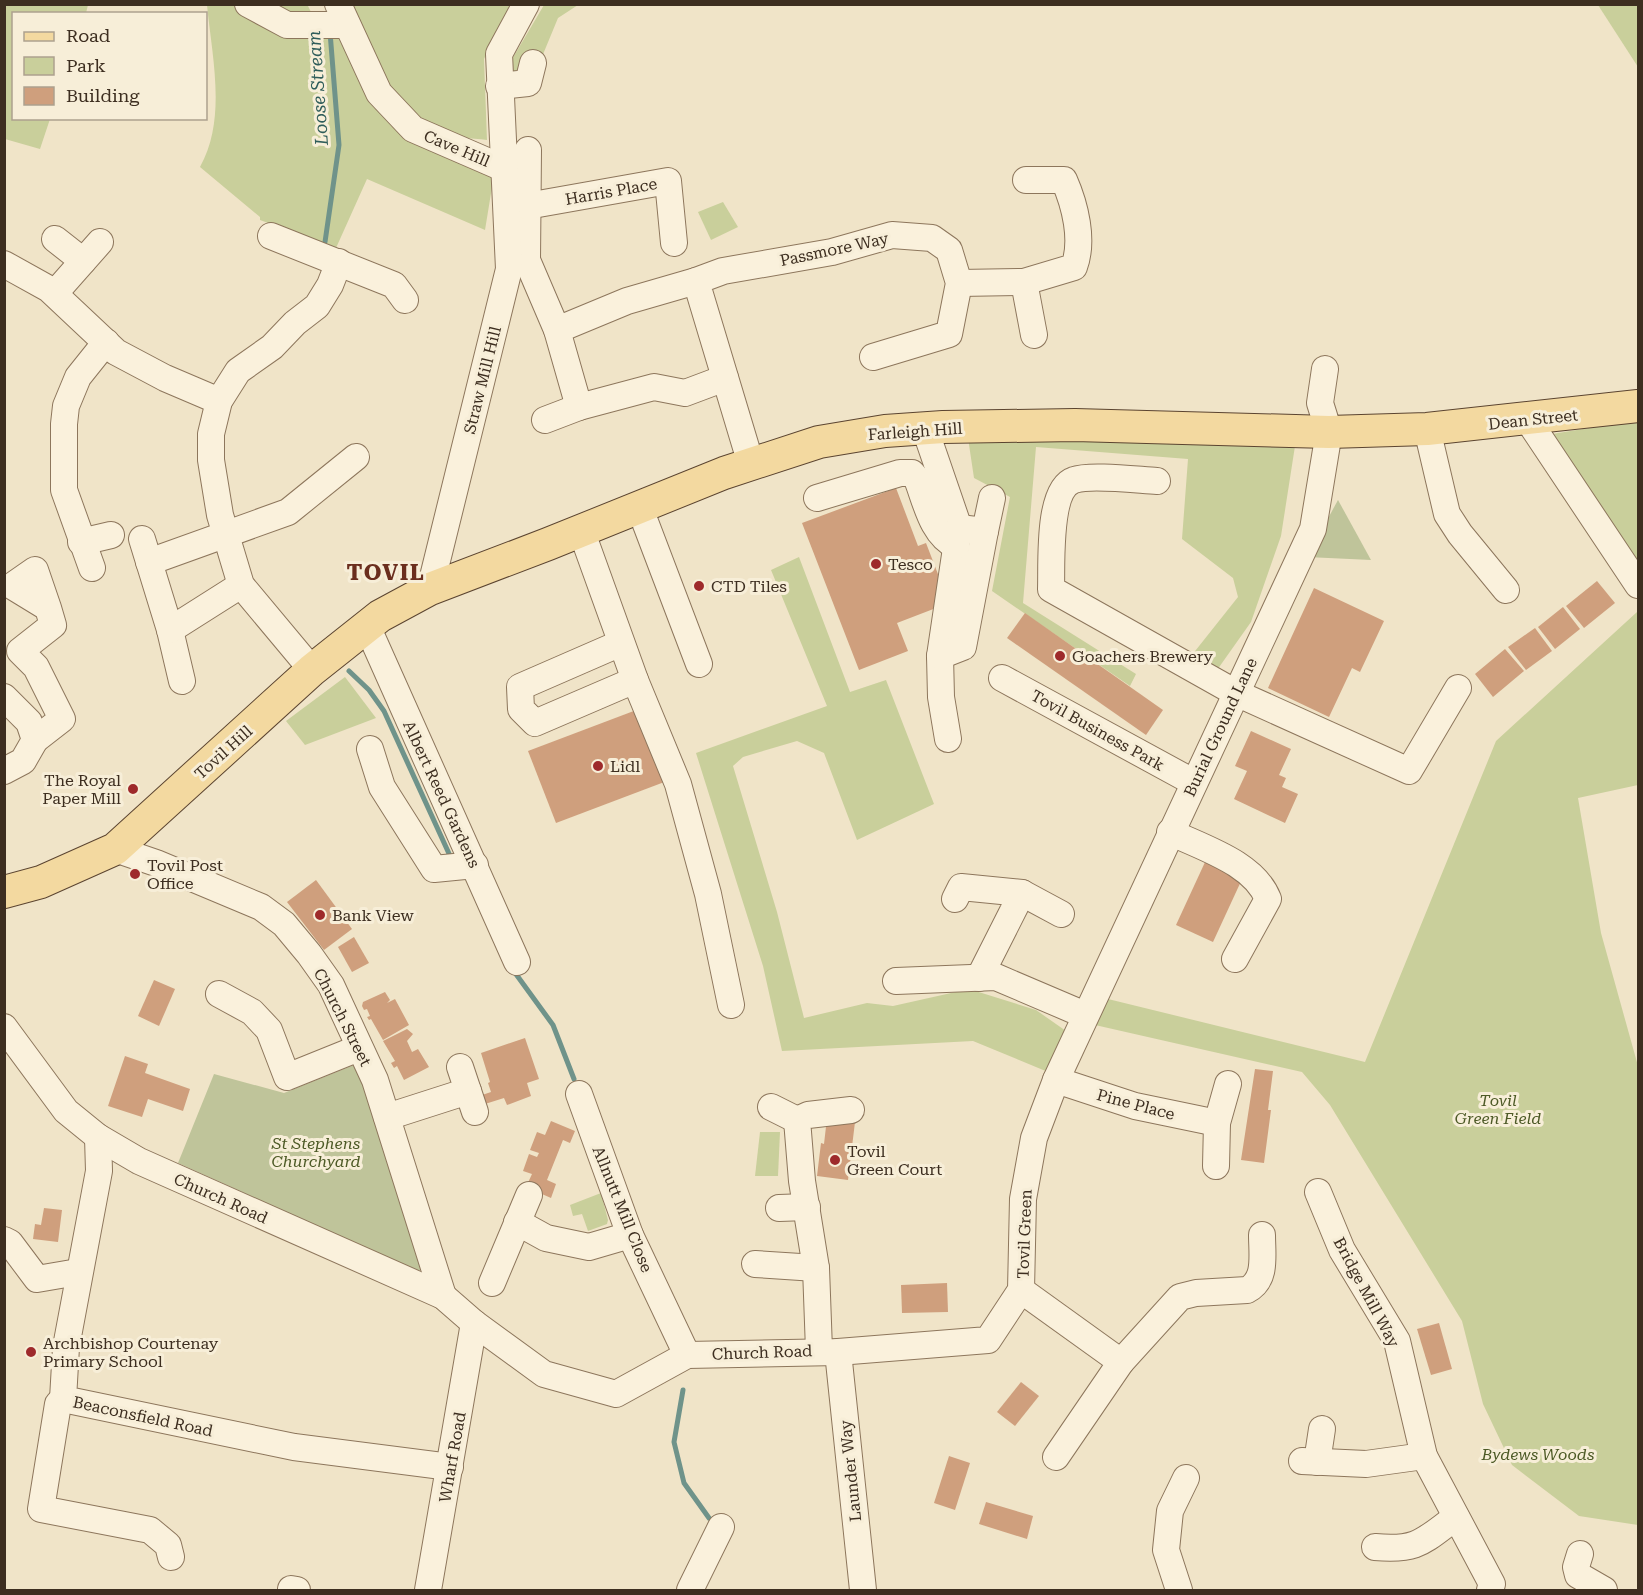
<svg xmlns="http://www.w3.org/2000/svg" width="1643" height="1595" font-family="'Roboto Serif',serif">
<rect width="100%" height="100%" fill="#f0e4c8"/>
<!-- green -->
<g fill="#c9cf9b">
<path d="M307,4L315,20L337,31L390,122L494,175L485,230L367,179L336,248L260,220V217L200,167C227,119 212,57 207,5Z"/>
<path d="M4,5H88L86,13L14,14V118L50,119L40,149L5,139Z"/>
<path d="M349,5H510L484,59L487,140C472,138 450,138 437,132C389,108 368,50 349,5Z"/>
<path d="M544,5H578L558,18L532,81L505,71Z"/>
<path d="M1598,5H1638V67Z"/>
<path d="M723,202L738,227L711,240L698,212Z"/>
<path d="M1638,420V568L1552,434Z"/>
<path d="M968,438L1295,446L1281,536L1251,622L1210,680L1184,665L1238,597L1233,578L1182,539L1188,459L1036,447L1023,603L1136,674L1130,686L992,591L1010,497L974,478Z"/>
<path d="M799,557L850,692L886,680L934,804L857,840L824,753L797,741L743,757L733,766L777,912L804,1018L867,1003L893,1006L969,989L1036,1010L1066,1031L1048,1072L973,1041L782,1051L763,966L696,753L827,706L771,570Z"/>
<path d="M1637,612L1638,785L1578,798L1601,933L1638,1066V1525L1579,1516L1512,1465L1483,1404L1462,1321L1330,1105L1302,1072L1095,1025L1108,999L1365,1062L1496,741Z"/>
<path d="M345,677L376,718L305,745L286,721Z"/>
<path d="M760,1132H780L778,1176H755Z"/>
<path d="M601,1193L608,1220L607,1224L588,1231L582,1214L573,1216L570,1205Z"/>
</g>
<!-- cemetery -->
<g fill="#bfc49a">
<path d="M1338,500L1371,560L1307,557Z"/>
<path d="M359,1063L425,1270H414L178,1163L214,1074L284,1093Z"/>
</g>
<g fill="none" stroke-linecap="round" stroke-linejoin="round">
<!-- stream -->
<g stroke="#6f938a" stroke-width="5">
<path d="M325,242L339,145L330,32"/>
<path d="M349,671L369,690L384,711L451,858"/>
<path d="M513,970L553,1025L574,1079"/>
<path d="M683,1390L674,1442L684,1483L709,1518"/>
</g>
</g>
<!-- building -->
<g fill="#cf9f7d">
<path d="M896,488L918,546L926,543L941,582L936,608L897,623L908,651L859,670L802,523Z"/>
<path d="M1597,581L1615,603L1584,628L1566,606Z"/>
<path d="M1314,588L1384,621L1360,672L1352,668L1329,717L1268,688Z"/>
<path d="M1563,607L1580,629L1555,649L1538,627Z"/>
<path d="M1025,613L1163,710L1146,735L1007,638Z"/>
<path d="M1535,628L1552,651L1526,670L1508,647Z"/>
<path d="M1505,649L1524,671L1493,697L1475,674Z"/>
<path d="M639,709L667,781L556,823L528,751Z"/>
<path d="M1251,731L1291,749L1279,775L1286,778L1282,787L1298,794L1285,823L1234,799L1247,771L1235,766Z"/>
<path d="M1206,860L1243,877L1213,942L1176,925Z"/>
<path d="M316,880L352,929L324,950L287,902Z"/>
<path d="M354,937L369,963L352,972L338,947Z"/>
<path d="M154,980L175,989L159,1026L138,1016Z"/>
<path d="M385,992L390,1000L387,1003L395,999L409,1025L383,1040L371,1019L369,1020L367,1017L370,1016L367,1009L364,1010L362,1006L363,1002Z"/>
<path d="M407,1029L413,1034L407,1041L412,1052L418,1049L429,1067L404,1080L397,1066L394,1068L391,1063L395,1061L383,1041Z"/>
<path d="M525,1038L539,1079L527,1083L531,1096L507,1105L504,1098L485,1104L482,1095L491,1092L488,1083L490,1082L481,1053Z"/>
<path d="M125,1056L148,1064L145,1073L190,1089L183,1111L148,1099L142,1117L108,1106Z"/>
<path d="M1255,1069L1273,1071L1268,1110H1271L1264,1163L1241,1160Z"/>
<path d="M827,1118L855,1122L848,1180L817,1176L821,1143L824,1144Z"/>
<path d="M551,1121L575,1131L570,1143L563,1140L547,1180L556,1184L551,1198L526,1187L532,1174L523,1171L529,1154L537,1157L539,1153L530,1150L537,1132L545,1135Z"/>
<path d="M44,1208L62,1210L58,1242L33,1239L35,1224L41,1225Z"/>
<path d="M947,1283L948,1312L902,1313L901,1285Z"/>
<path d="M1439,1323L1452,1369L1431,1375L1417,1329Z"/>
<path d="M1021,1382L1039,1396L1015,1426L997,1412Z"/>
<path d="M949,1456L970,1463L955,1510L934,1503Z"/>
<path d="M986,1502L1033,1516L1027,1539L979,1524Z"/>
</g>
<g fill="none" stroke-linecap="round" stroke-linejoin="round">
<defs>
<g id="minor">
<path d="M248,4L287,25H347"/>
<path d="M338,4L379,93L413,129L503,168"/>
<path d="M499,86L528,83L533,63"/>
<path d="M528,150L527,260L557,330L579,407"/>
<path d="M527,206L668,181L674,243"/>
<path d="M271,236L394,285L405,300"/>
<path d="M55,239L83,261"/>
<path d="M4,264L49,289L116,352L165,378L219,401"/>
<path d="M1024,282L1034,335"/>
<path d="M959,283L1024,282L1074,267C1084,240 1075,205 1064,180H1026"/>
<path d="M55,293L100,242"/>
<path d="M557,330L627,301L696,281"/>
<path d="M545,420L579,407L654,387L685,393L725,378"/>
<path d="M1528,420L1638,585"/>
<path d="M925,429L959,528L940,656L941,697L948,739"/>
<path d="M1427,429L1447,514L1460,534L1506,590"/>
<path d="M751,464L696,281L723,271L832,252L892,235L932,238L949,250L959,283L949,334L873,357"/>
<path d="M1157,481C1138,480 1090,474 1074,480C1047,489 1052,565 1051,589L1236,693L1409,771L1458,688"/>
<path d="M817,498L900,473H912L917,479C926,502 932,535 956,546"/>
<path d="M639,506L699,664"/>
<path d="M581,530L635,680L678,784L708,894L731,1005"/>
<path d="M985,531L992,498"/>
<path d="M142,539L170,630L182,681"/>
<path d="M81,542L111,535"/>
<path d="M149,562L288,512L356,457"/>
<path d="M92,568L64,490V424L66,406L78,377L106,342"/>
<path d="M430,589L509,269L499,54L526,4"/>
<path d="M367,626L517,962"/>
<path d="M170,630L241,585"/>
<path d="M621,643L520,687L521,709L535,723L635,680"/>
<path d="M940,656L963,647L985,531L959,528"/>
<path d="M312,670L241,585L220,515L211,460V434L219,401L238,371L272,347L295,323L317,306L330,285L339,262"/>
<path d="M1002,678L1193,782"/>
<path d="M4,697L29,722L35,740L23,761L4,771"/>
<path d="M35,740L62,719L36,667L20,651L53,625L48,608L12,586L35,570L48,608"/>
<path d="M370,749L382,787L434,869L475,865"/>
<path d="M1170,832C1203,848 1254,863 1268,899L1235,959"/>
<path d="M115,849L156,863L261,907L284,924L309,954L331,985L375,1080L443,1296"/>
<path d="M1022,893L1061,914"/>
<path d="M955,899L961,887L1022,893L979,978"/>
<path d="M896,981L996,977L1085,1015"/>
<path d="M219,994L252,1012L269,1030L287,1077L359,1048"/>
<path d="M4,1027L66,1111L98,1137L139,1161L443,1296L474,1323L544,1374L616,1394L687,1355L838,1352L988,1340L1021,1290L1023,1199L1034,1138L1056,1080L1313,529L1329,432L1320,403L1325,369"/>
<path d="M1056,1080L1135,1106L1217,1123"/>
<path d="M468,1091L475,1112"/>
<path d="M579,1094L630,1235L687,1355"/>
<path d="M771,1107L797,1120"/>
<path d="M387,1117L468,1091L460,1067"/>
<path d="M98,1137L99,1171L66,1347L63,1399L294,1447L450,1467"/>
<path d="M1216,1166L1217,1123L1228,1084"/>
<path d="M1318,1192L1342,1250L1397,1341L1424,1456L1492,1584L1490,1590"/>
<path d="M779,1208L807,1207"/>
<path d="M517,1222L546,1238L589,1247L630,1235"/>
<path d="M4,1240L10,1243L37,1279L78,1272"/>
<path d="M755,1264L816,1268"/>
<path d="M492,1283L529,1195"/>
<path d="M1021,1290L1121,1362"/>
<path d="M819,1350L816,1268L802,1181L797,1120L808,1115L851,1110"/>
<path d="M838,1352L863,1590"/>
<path d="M63,1399L58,1404L41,1509L150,1530L168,1545L171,1557"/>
<path d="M1056,1457L1121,1362L1180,1297L1196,1293L1247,1290C1267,1280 1262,1255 1262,1235"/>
<path d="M1302,1461L1366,1464L1424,1456"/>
<path d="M1317,1462L1322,1429"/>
<path d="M1375,1547C1418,1551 1423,1541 1456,1517"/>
<path d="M1580,1554L1576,1567L1578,1575L1604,1590"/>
<path d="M291,1589L297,1590"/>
<path d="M428,1590L474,1323"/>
<path d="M690,1590L721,1527"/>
<path d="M1179,1590L1166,1550L1170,1511L1186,1478"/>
</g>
<path id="major" d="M4,892L41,882L115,849L312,670L380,616L430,589L548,544L724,473L819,442L885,431L943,427L1075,425L1329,432L1427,429L1638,406"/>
</defs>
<!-- minor casing -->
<use href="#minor" stroke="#8d765c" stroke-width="28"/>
<!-- major casing -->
<use href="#major" stroke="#5b4430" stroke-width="34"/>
<!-- minor -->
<use href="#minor" stroke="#faf1dc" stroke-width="26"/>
<!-- major -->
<use href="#major" stroke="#f3d9a0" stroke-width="32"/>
</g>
<!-- markers -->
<g fill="#9e2a2b" stroke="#f7eed8" stroke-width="2">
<circle cx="876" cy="564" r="6"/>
<circle cx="699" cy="586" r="6"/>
<circle cx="1060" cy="656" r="6"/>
<circle cx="598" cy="766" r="6"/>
<circle cx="133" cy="789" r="6"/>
<circle cx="135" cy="874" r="6"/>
<circle cx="320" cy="915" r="6"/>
<circle cx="835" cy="1160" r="6"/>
<circle cx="31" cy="1352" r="6"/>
</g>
<g text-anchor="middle" stroke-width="6" stroke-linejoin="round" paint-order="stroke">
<!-- street labels -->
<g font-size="16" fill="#3d2e20" stroke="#f7eed8">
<text transform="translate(457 148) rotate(23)" y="6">Cave Hill</text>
<text transform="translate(611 191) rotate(-10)" y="6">Harris Place</text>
<text transform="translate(834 249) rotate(-12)" y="6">Passmore Way</text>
<text transform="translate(482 380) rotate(-76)" y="6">Straw Mill Hill</text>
<text transform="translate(1533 419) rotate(-6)" y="6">Dean Street</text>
<text transform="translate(915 431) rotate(-4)" y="6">Farleigh Hill</text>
<text transform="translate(1220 727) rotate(-65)" y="6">Burial Ground Lane</text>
<text transform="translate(1098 730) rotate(29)" y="6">Tovil Business Park</text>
<text transform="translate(223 752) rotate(-42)" y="6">Tovil Hill</text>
<text transform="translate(442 794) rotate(65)" y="6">Albert Reed Gardens</text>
<text transform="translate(343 1017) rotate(63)" y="6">Church Street</text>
<text transform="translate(1136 1104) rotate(15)" y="6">Pine Place</text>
<text transform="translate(221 1198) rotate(24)" y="6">Church Road</text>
<text transform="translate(623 1209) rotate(68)" y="6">Allnutt Mill Close</text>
<text transform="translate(1024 1234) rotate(-88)" y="6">Tovil Green</text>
<text transform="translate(1367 1292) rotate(62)" y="6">Bridge Mill Way</text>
<text transform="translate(762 1352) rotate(-2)" y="6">Church Road</text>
<text transform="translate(143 1416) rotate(12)" y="6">Beaconsfield Road</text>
<text transform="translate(452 1457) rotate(-80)" y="6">Wharf Road</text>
<text transform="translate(850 1471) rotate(-96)" y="6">Launder Way</text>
</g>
<!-- poi labels -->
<g font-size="16" fill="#3d2e20" stroke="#f7eed8" text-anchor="start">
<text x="888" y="570">Tesco</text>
<text x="711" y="592">CTD Tiles</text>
<text x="1072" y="662">Goachers Brewery</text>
<text x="610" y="772">Lidl</text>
<text x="121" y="786" text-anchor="end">The Royal<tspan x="121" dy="18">Paper Mill</tspan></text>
<text x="147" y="871">Tovil Post<tspan x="147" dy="18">Office</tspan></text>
<text x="332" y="921">Bank View</text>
<text x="847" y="1157">Tovil<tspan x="847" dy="18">Green Court</tspan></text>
<text x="43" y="1349">Archbishop Courtenay<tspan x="43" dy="18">Primary School</tspan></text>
</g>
<!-- park labels -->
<g font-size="16" font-style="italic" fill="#4d5a26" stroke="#f7eed8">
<text x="1498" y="1106">Tovil<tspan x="1498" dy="18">Green Field</tspan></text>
<text x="316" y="1149">St Stephens<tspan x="316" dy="18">Churchyard</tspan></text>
<text x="1538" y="1460">Bydews Woods</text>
</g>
<!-- water labels -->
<g font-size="18" font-style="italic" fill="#2f5d5a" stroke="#f7eed8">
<text transform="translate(318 88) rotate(-94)" y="6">Loose Stream</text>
</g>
<!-- district labels -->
<g font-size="22" font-weight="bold" letter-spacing="1.5" fill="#6b2e1e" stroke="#f7eed8">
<text x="386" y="580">TOVIL</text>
</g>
</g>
<!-- border -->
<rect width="1643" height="1595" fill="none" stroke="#3d2e20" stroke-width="12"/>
<!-- legend -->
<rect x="12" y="12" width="195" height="108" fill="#f7eed8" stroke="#ada18e" stroke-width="1.5"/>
<rect x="24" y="32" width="30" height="9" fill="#f3d9a0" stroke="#ada18e" stroke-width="1.5"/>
<text x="66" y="42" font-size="18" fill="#3d2e20">Road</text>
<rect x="24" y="57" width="30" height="18" fill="#c9cf9b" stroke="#ada18e" stroke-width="1.5"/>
<text x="66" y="72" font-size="18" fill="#3d2e20">Park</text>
<rect x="24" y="87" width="30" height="18" fill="#cf9f7d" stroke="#ada18e" stroke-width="1.5"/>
<text x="66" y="102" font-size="18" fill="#3d2e20">Building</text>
</svg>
